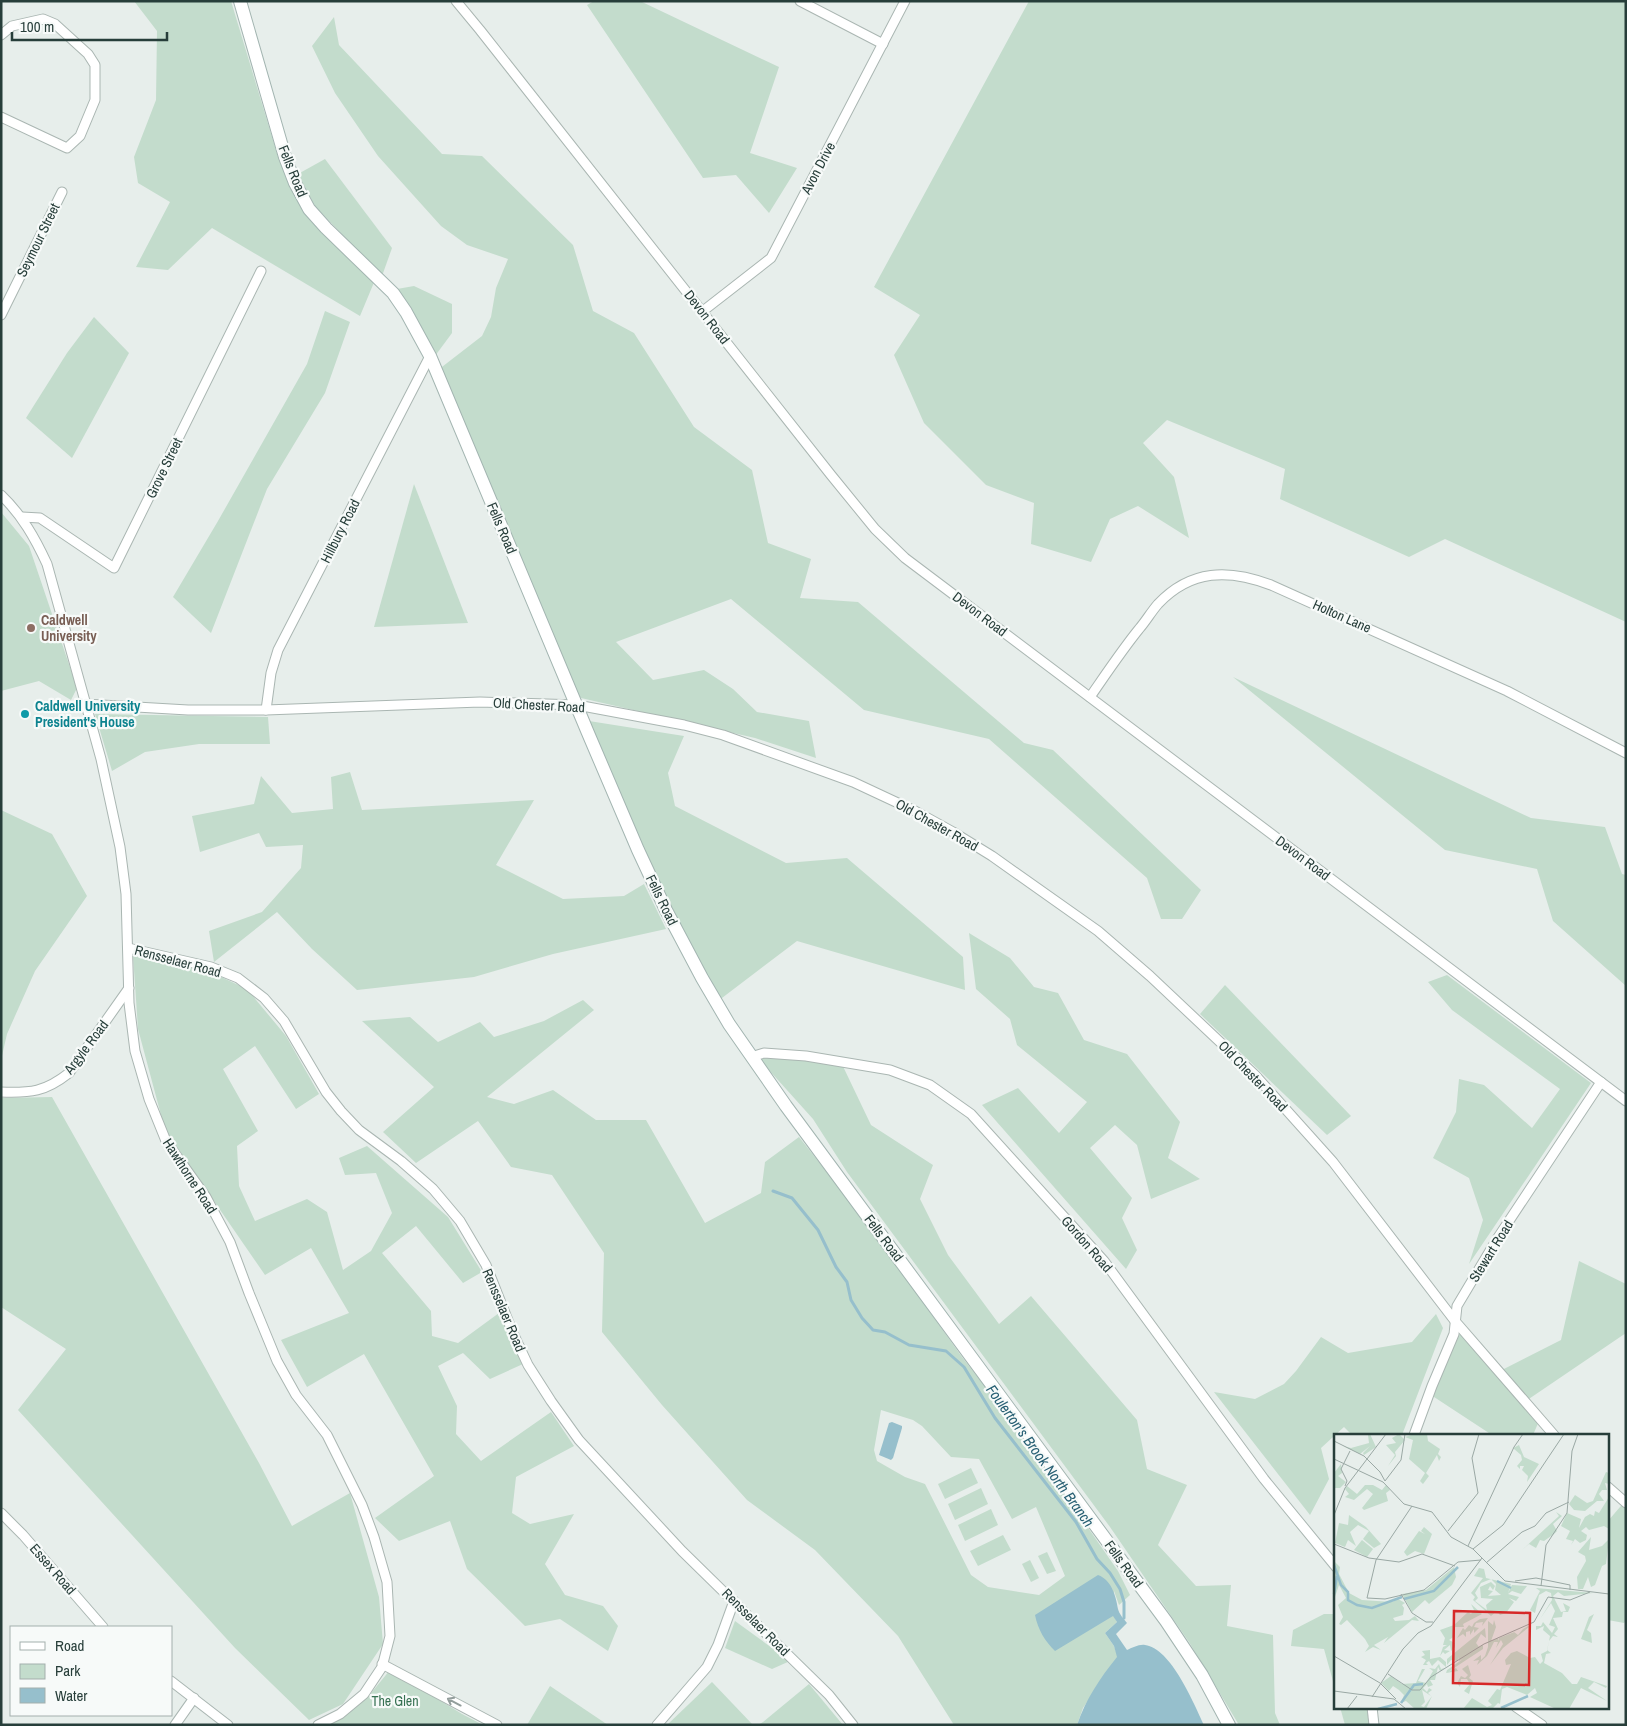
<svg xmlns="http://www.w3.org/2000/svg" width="1627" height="1726" font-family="'Archivo Narrow',sans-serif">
<rect width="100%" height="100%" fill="#e7eeeb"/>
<!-- green -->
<g fill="#c3dccc" fill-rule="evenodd">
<path d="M134,1H231L279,160L306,214L375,280L360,316L212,228L168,270L136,267L170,202L138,183L134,157L156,100L157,31Z"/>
<path d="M594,1H640L779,67L750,153L797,168L769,213L736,175L703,178L587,5Z"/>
<path d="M1029,1H1626V622L1445,539L1409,557L1280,499L1285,469L1167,420L1143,443L1174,477L1189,538L1138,506L1110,519L1091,562L1031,544L1034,503L986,485L924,423L894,355L920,315L874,287Z"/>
<path d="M334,17L339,45L442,154L482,156L573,245L593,311L634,333L694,427L752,470L768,543L811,559L800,598L858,602L1024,743L1053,750L1201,890L1182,919H1161L1147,878L989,739L864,710L731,599L616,642L653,680L704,670L733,689L757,712L809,721L816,758L755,738L581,698L571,685L438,370L482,336L491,317L496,288L508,259L467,245L441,226L378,156L335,93L312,46Z"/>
<path d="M325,159L392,248L382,276L315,206L298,174Z"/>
<path d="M414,286L452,304V333L435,356L397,289Z"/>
<path d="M325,311L350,322L325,393L267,489L211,633L173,597L218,521L307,364Z"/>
<path d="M94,317L129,353L72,458L26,418L67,353Z"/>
<path d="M414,484L468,623L374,627Z"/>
<path d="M1,512L29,546L77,688L71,700L39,681L1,691Z"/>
<path d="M1233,677L1531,818L1605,827L1622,874L1626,875V986L1553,921L1537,869L1445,850Z"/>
<path d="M95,714L268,717L270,744H199L145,752L112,771Z"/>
<path d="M589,721L684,736L668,773L675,806L786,863L847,858L963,957L965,990L797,941L718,1001L676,926Z"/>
<path d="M350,772L362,810L534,800L496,865L563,899L624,896L644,884L666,929L553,954L474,977L357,990L312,949L277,912L214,962L209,931L262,912L301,868L303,845L266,847L259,833L200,852L192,816L254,804L261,776L292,813L333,809L331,777Z"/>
<path d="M1,810L52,834L87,896L35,971L7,1034L1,1060Z"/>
<path d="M969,933L1010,958L1034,987L1058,993L1084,1040L1127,1054L1180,1122L1168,1158L1200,1179L1151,1199L1137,1145L1115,1125L1090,1148L1132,1198L1122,1218L1137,1250L1126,1269L982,1105L1018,1088L1059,1133L1087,1102L1017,1045L1010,1019L976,989Z"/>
<path d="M133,955L206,970L247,989L286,1036L319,1094L296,1109L255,1046L223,1069L258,1131L237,1146L239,1186L255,1221L307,1199L327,1212L343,1270L371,1251L392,1213L376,1173L345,1175L339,1158L367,1146L448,1217L482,1272L463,1283L416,1226L382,1253L431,1311L432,1336L458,1343L499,1313L523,1364L490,1379L463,1353L438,1366L457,1406L456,1434L481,1461L551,1412L574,1446L516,1477L512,1513L530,1524L574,1514L545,1564L565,1595L603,1606L618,1626L608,1651L560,1619L525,1626L467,1569L450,1521L399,1541L375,1518L434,1476L364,1354L307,1387L281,1340L349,1313L311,1248L265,1275L165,1130L138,1029Z"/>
<path d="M1447,975L1591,1083L1469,1264L1483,1220L1469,1178L1433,1158L1456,1112L1459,1079L1484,1085L1532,1128L1560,1089L1452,1010L1428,982Z"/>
<path d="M1225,985L1351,1116L1327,1135L1200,1014Z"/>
<path d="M583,1000L594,1010L487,1097L514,1104L553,1090L596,1120H646L705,1223L761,1193L765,1162L799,1137L857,1210L962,1357L1032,1447L1118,1571L1130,1595L1119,1605L1114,1591V1616L1117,1622L1105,1633L1114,1646L1118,1657L1083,1708L1077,1725H954L898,1636L815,1550L747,1500L662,1405L602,1332L604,1253L552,1175L511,1167L478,1121L416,1163L383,1132L434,1087L362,1021L410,1017L438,1042L480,1022L494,1037L544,1021ZM881,1410L913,1420L922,1426L951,1457L979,1459L1012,1519L1036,1507L1065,1576L1039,1595L988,1587L971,1575L925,1484L905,1477L877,1461L874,1450Z"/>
<path d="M752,1051L839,1058L871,1125L933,1165L920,1199L948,1255L999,1324L1031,1296L1137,1420L1147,1469L1187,1485L1158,1545L1196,1586L1231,1585L1227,1626L1273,1635L1275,1713L1280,1725H1239L1189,1642L1110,1527L847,1172L813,1119Z"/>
<path d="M52,1097L259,1463L292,1526L350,1493L379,1597L383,1644L343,1704L309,1720L235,1648L18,1410L66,1349L1,1307V1098Z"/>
<path d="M1579,1261L1626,1284V1333L1523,1403L1539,1421L1533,1435H1492L1431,1395L1463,1327L1498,1372L1561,1340Z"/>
<path d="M1436,1314L1443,1328L1402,1435H1352L1344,1427L1321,1448L1329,1479L1310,1515L1214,1392L1255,1399L1284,1384L1296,1371L1321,1337L1348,1353L1412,1342Z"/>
<path d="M971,1468L978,1483L945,1499L938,1484Z"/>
<path d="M981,1488L988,1504L955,1520L948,1504Z"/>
<path d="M1626,1500V1621L1624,1623L1608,1620V1521Z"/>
<path d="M991,1509L998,1525L965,1541L958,1525Z"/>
<path d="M1003,1535L1011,1550L978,1566L970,1551Z"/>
<path d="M1047,1552L1056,1571L1047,1574L1038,1556Z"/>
<path d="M1030,1560L1039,1578L1031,1582L1022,1564Z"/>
<path d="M1324,1614H1336V1692L1324,1649L1291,1646L1293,1630Z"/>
<path d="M735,1621L790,1661L772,1669L725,1648Z"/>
<path d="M390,1670L462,1714L483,1725H329L367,1698Z"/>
<path d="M712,1682L753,1725H667Z"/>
<path d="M809,1684L843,1725H758L763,1722Z"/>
<path d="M550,1686L608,1725H527Z"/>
<path d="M1340,1707H1369L1373,1725H1345Z"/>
</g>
<!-- water -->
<g fill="#96bfcc">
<path d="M892,1422L902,1426V1428L893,1458L891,1460L879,1455L889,1423Z"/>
<path d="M1098,1575C1112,1580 1116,1597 1118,1609C1119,1614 1124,1619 1127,1623L1116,1634L1127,1650C1132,1648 1139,1644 1145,1645C1171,1648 1194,1704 1204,1725H1077C1086,1699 1100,1678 1117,1657L1114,1646L1105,1633L1117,1622L1113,1616L1055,1651C1045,1641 1038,1630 1035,1615Z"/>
</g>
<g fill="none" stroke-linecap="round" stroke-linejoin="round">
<!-- stream -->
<path stroke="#96bfcc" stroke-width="3" d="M773,1191L792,1198L818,1230L836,1267L847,1282L851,1300L862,1318L873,1330L885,1332L909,1345L946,1351L964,1367L995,1418L1076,1522L1097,1559L1110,1573L1120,1589L1124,1602V1618"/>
<defs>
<g id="street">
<path d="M456,1L480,30L831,475L875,529L905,558L1626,1101"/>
<path d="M800,1L883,44"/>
<path d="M1,35L12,26L43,19L55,24L88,54L95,65V100L80,136L67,148L1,117"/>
<path d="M703,311L771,258L905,1"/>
<path d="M1,315L62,192"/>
<path d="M1,495C22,515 35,538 47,564L101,759L120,847L126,894L129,1003L135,1051L149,1099L166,1141L206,1197L230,1242L249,1293L277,1361L296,1395L327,1435L362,1505L374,1537L387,1582L390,1636L382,1667L364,1694L340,1714L318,1725"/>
<path d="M22,517L40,518L114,568L261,271"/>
<path d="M1090,697C1106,674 1122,650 1139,629C1146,621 1151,612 1158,604C1191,569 1229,569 1271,585L1507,691L1626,753"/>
<path d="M85,704L188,710H266L480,702L577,705L684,725L723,735L853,782L915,811L953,832L992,856L1098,931L1150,976L1255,1075L1333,1162L1455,1321L1554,1435"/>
<path d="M266,710L271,673L278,650L430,356"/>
<path d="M128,948L211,967L238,978L264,998L284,1021L326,1092L341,1111L359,1130L401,1161L433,1189L460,1221L486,1265L513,1333L528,1365L551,1401L579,1440L682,1551L829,1695L853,1725"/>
<path d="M751,1057L764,1053L806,1056L890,1070L930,1085L971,1114L1104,1261L1264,1479L1336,1567"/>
<path d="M1,1092C31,1093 45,1092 69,1073L129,988"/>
<path d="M1414,1435L1432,1386L1454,1334L1457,1306L1497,1239L1601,1082"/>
<path d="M1608,1487L1626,1503"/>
<path d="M1,1513L23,1535L103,1627"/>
<path d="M382,1664L497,1725"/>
<path d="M171,1681L228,1725"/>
<path d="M1372,1707L1374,1725"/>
<path d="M1516,1707L1542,1725"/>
<path d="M175,1725L194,1698"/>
<path d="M657,1725L707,1667L718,1645L734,1601"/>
</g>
<path id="secondary" d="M240,1L285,157L295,183L309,209L326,228L393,293L406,312L430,356L588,733L638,850L666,910L702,978L729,1024L786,1106L1166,1621L1202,1675L1229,1725"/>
</defs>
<!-- street casing -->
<use href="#street" stroke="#aab6b2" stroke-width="11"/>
<!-- secondary casing -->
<use href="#secondary" stroke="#a3b5b1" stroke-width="14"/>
<!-- street -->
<use href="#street" stroke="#fff" stroke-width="9"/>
<!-- secondary -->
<use href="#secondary" stroke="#fff" stroke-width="12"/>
</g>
<!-- one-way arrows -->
<defs><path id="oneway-shaft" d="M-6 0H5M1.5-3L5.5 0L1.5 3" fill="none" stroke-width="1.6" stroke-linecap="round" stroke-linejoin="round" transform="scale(1.25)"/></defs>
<use stroke="#939e9c" href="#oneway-shaft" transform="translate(454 1702) rotate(-152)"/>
<!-- markers -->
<circle fill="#8d6e63" stroke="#f7faf9" stroke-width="2" cx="31" cy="628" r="5"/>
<circle fill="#0f9aa8" stroke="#f7faf9" stroke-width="2" cx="25" cy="714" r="5"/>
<g text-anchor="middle" stroke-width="4.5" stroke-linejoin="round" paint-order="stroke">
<!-- street labels -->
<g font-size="14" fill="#273e3a" stroke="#f7faf9">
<text transform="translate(818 168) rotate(-62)" y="5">Avon Drive</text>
<text transform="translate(293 171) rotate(68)" y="5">Fells Road</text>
<text transform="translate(38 240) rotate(-64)" y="5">Seymour Street</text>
<text transform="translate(707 317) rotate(52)" y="5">Devon Road</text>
<text transform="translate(164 468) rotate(-64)" y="5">Grove Street</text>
<text transform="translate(502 528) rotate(67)" y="5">Fells Road</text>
<text transform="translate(340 531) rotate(-63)" y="5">Hillbury Road</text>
<text transform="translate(980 614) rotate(37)" y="5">Devon Road</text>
<text transform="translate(1342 616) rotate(24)" y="5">Holton Lane</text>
<text transform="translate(539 705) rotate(3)" y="5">Old Chester Road</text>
<text transform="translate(937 825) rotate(29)" y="5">Old Chester Road</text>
<text transform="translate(1303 858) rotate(37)" y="5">Devon Road</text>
<text transform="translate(662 900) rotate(64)" y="5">Fells Road</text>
<text transform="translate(178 961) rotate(15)" y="5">Rensselaer Road</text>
<text transform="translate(86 1047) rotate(-53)" y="5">Argyle Road</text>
<text transform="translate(1253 1076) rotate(46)" y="5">Old Chester Road</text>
<text transform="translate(190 1176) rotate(57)" y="5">Hawthorne Road</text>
<text transform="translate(884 1238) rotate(53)" y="5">Fells Road</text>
<text transform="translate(1087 1244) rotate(49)" y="5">Gordon Road</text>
<text transform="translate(1491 1251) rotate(-58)" y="5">Stewart Road</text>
<text transform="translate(504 1310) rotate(67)" y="5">Rensselaer Road</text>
<text transform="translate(1124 1564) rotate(54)" y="5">Fells Road</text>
<text transform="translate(53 1569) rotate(49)" y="5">Essex Road</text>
<text transform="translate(756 1622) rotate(45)" y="5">Rensselaer Road</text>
</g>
<!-- education labels -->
<g font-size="14" font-weight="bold" fill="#785e54" stroke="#f7faf9" text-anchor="start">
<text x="41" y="625">Caldwell<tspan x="41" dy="16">University</tspan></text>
</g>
<!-- culture labels -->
<g font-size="14" font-weight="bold" fill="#0d838f" stroke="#f7faf9" text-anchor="start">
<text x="35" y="711">Caldwell University<tspan x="35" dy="16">President's House</tspan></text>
</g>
<!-- park labels -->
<g font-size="14" fill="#367152" stroke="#f7faf9">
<text x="395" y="1706">The Glen</text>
</g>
<!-- water labels -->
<g font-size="15" font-style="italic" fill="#286074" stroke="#f7faf9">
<text transform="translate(1040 1456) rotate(54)" y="5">Foulerton's Brook North Branch</text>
</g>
</g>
<!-- overview -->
<g transform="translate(1334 1434)">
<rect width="275" height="275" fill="#e7eeeb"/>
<path d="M30,0H36L42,13L30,21L29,19L36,12L26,20L9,12L17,14L35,9L34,1ZM65,0L71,6L61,18L62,22L54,32L61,21L52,11L62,9L58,4ZM80,0H93L94,7L106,15L104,20L107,23L105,27L103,21L92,39L95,42L89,50L86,47L91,39L75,25L79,6L71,3ZM185,11L190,23L205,30L193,48L194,42L188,36L190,32H186V35L183,32L188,26L187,21L179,14ZM7,30L8,39L4,42L12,48L6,54H0V39ZM272,38L275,39V50L271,49L273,56H268L265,60L270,67H263L251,77L240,76L235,70L241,61L253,69L259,67ZM31,51H39L48,56L52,51L56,56L52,59L54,67L30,76L28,74L39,60L33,55L20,66L11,63L15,60L11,55L13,52L23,60ZM275,63V95L270,92L255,96L252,93L247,97L253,101L252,106L246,109L241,105L237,111L239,107L232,105L236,97L227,92L233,79L247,85L245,94L251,83L256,80L260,82L261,77L265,79ZM222,78L228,82L219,90L223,97L220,100L210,107L206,106L202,114L195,110L188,116L225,82ZM15,81L32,93L47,110L40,114L29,105L35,97L24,91L16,98L22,112L14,106L11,113L1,109L5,89L14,91ZM90,93L98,100L90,120L81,117L73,122L70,118L85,97L91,100L87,97ZM257,103L255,116L268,112L275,105L272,130L268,132L261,151L257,153L254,143L249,155H244L243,143L252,127L251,122L244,118ZM28,106L39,115L33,123L20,116ZM0,127L6,133L5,140L15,159L28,166L58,168L64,165L71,169L68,171L70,174L69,181L59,184L61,187L75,186L81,182L85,187L78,186L50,209L54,203L40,211L47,216L39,213L31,218L35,212L31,205L13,186L7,191L5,190L9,183L4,171L12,164L5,151L0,166ZM120,133L122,143L118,151L95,170L91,166L78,178L68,160L92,156ZM145,134L150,135L152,144L177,150L174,159L178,151L193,152L187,160L178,157L174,160L185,163L182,167L175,164L180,168L172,179L166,181L163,177L157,182L139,166L141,163L137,159L149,144L140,142ZM157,145L162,150L161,156L167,161L154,162L159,157L154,156L156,152L159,156L161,152L157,148L146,153L147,164L159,165L152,171L153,176L141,167L144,164L141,159L147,149ZM202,154L259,159L230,162L224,158L219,162L227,178L232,177L229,169L236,173L234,178H229L228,183L219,184L224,195L220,200L224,203L219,202L215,207L213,216L217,219L212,220L210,229L228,239L238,250H243L247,243L273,252L272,254L260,248L254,254L273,267L247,254L235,275H222L196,263L203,259L201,254L193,261L173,253L168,255L166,270L164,269L158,275H129L138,264L153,273L158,271L154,267L163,255L166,256L177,230L172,231L171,226L177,219L183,217L196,224L201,223L206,230L209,227L207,220L213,217L216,202L209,196L210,192L202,196V192H207L209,188L218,199L221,193L215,191L221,177L217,169L206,185L218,166L217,159L212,157L205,161L201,179L196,176L206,157ZM137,170L148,180L129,190L130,193H121L119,201L121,202L115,206L121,209V213L117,217L116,211L110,216L116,217L111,220L109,218L106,222L109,213L113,211H109L111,204L106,196L120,191L134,178L137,180L140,176ZM260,180L253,196L257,199L258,209L247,205L255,183ZM154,184L148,192L149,188L142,189L140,193L145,194L140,199V195L136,201V197L132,198V203L129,200L123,204L129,194L131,196L135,191L138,193L140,189L146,185ZM160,186L162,193L157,207L164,204V207L165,204L183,197L180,198L184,201L189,195L194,192L195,193L169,214L156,231L169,210L167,206L162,214L164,208H160L153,222L143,231L145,226L139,227L147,221V226L151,222L154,213V187L159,191ZM151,194L152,204L147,200L142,209L145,213L149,211V215L114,238L122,234L124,237L112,239L113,236L129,225L125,227L124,223V227L117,226L113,231V225ZM96,216V225L106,223L112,228V233L104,226L98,232L95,227L92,229L94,231H89L92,226L87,223L91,221L88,217ZM105,230L107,235L111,234L106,237L104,233L101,246H96L99,251L94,253L93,250L89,254L93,258L95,254L98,256L94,259L97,262L88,256L91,268L87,272L90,273L98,262L92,275H81L72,267L67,269L70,261L65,256L59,252L55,257L47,249L57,242L68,250L82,249L88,235H91L84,247L92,249L99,237L95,234L101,235ZM134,231L137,241L135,244L139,247L135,260L130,257L136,250L133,245H127L126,253L123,249L127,242L131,244L134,241L128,235Z" fill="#c3dccc" fill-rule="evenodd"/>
<path fill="none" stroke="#96bfcc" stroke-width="2.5" d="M0,131L7,151L14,158V166L23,171L38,174L68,163M163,147L177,154M0,160L3,142M70,165L100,157L124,133M67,269L80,251L89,250M167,274L194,262M44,275L63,270"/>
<path fill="none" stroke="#9aa8a4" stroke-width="1" d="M0,7L30,22L46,38L51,47M0,25L49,48L70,70L98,78L117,103L139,115L171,147L275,160M51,47L67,26L71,0M11,52L13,47L7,35L16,17M78,72L42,126L33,164L51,165L90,156L124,128L147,126M0,81L11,54L52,0M114,97L144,59L138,24L145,0M0,110L35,124L65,128L88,120L121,132M134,112L180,13L189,0M139,115L169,91L230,0M152,129L188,98L201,92L212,79L235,68M181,147L202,144L236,151V156M207,152L212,111L233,79L238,17L244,0M67,160L78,179L92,188H99M0,222L46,249L62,265M54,240L78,256H86L97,243L150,210L200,188L214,163L236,166L256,158M0,257L60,265L72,275M38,263L69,215L84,199L97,192L148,124M13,275L23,262"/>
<path fill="#d62828" fill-opacity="0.15" stroke="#d62828" stroke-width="2.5" d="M120,177L196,179L195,251L119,249Z"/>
<rect width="275" height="275" fill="none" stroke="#273e3a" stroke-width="2.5"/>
</g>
<!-- border -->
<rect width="1627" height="1726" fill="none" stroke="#273e3a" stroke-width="5"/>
<!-- legend -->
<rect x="10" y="1626" width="162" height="90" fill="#f7faf9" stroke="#a4afad"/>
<rect x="20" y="1642" width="25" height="8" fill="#ffffff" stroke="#a4afad"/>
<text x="55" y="1651" font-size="15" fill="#273e3a">Road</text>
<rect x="20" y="1664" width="25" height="15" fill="#c3dccc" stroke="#a4afad"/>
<text x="55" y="1676" font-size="15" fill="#273e3a">Park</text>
<rect x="20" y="1688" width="25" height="15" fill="#96bfcc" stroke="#a4afad"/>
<text x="55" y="1701" font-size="15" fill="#273e3a">Water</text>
<!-- scale -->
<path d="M12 32v8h155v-8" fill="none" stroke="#273e3a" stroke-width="2.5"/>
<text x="20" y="32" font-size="15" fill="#273e3a" stroke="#f7faf9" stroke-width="4" paint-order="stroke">100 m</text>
</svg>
